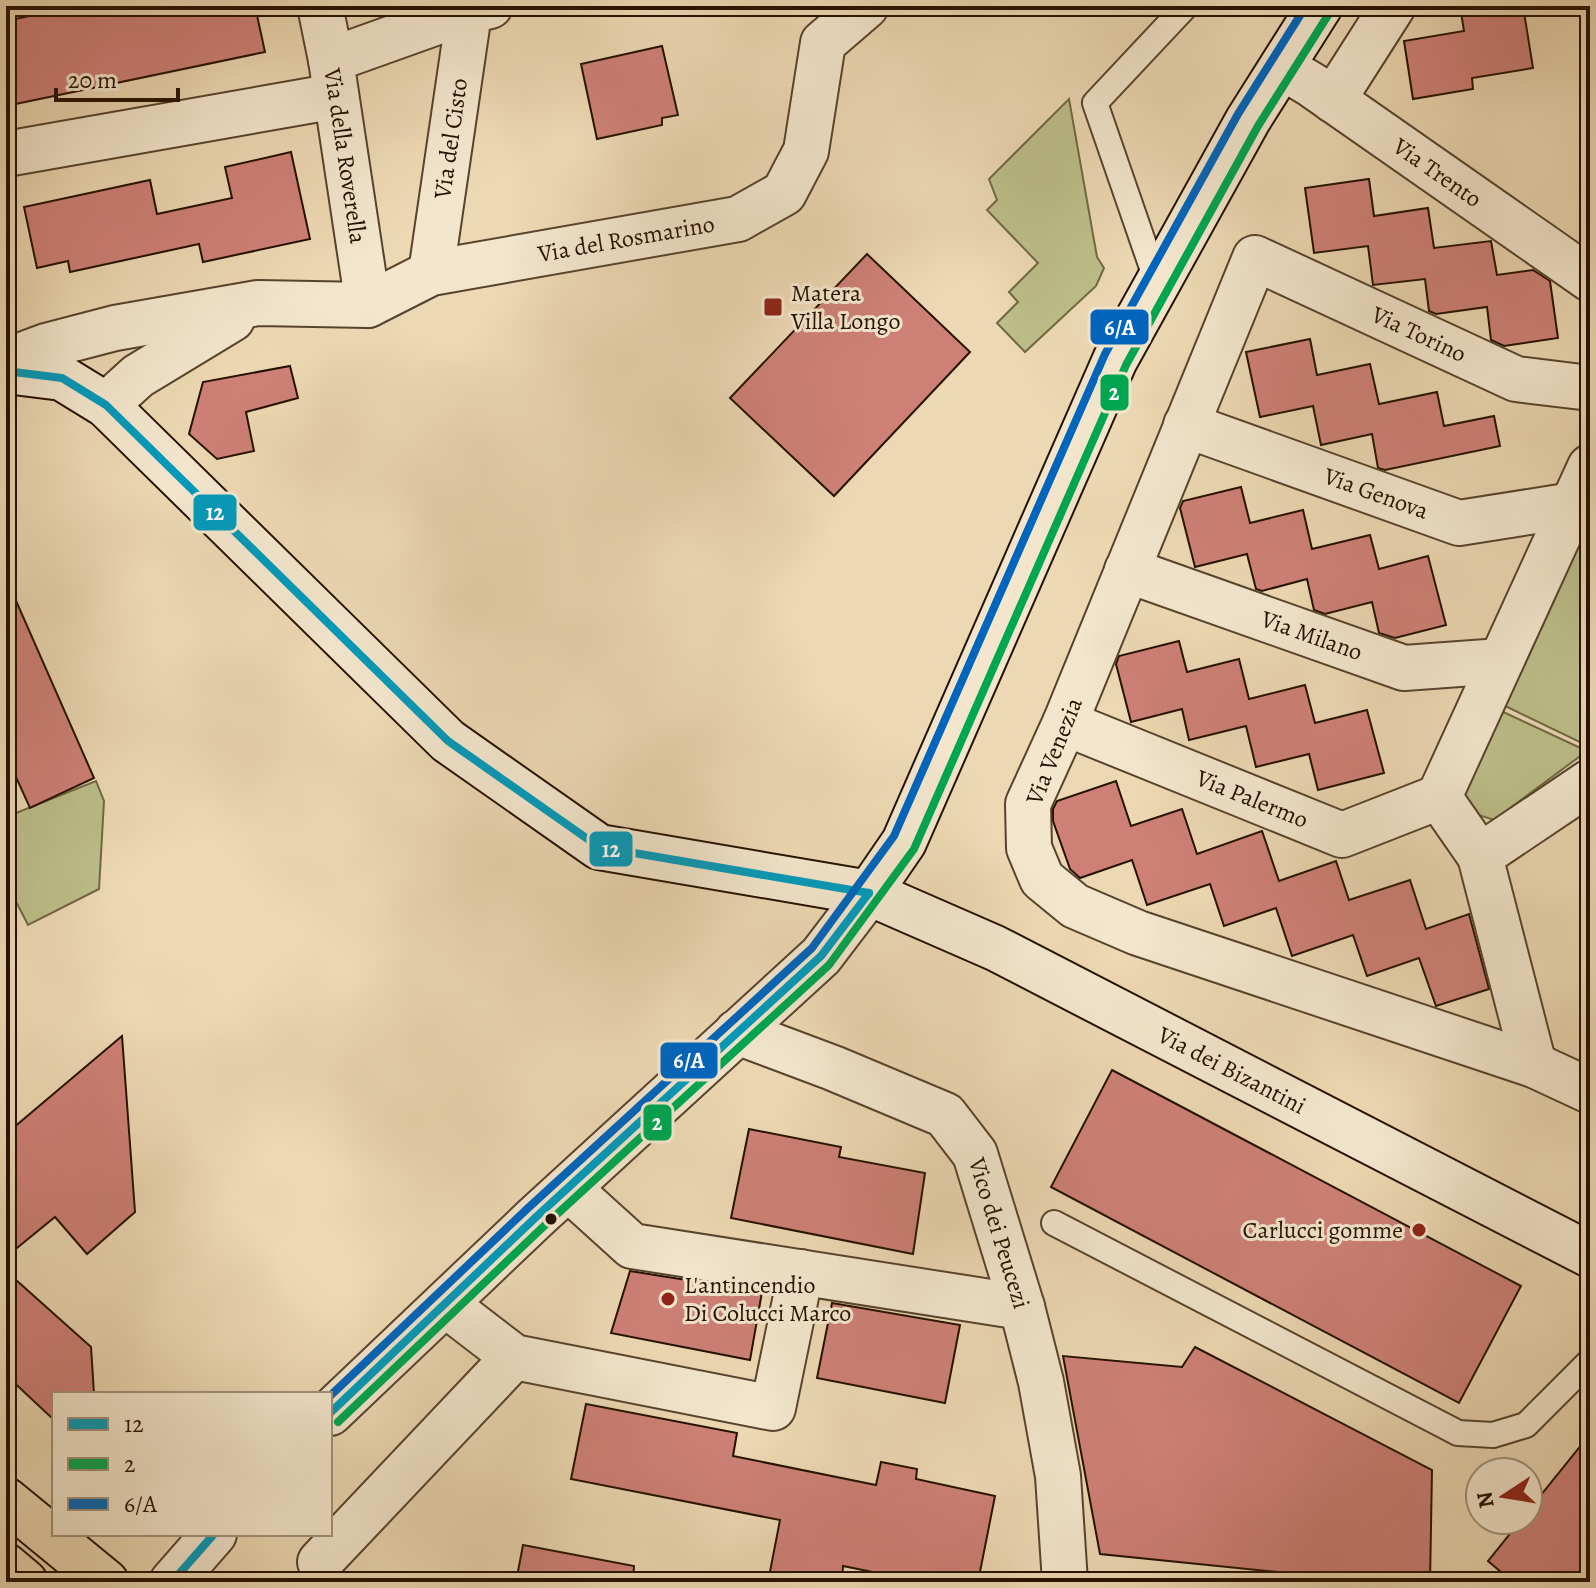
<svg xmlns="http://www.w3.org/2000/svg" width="1596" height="1588" font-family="Alegreya,serif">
<rect width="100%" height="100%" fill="#ecd8b2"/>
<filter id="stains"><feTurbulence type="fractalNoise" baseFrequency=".0025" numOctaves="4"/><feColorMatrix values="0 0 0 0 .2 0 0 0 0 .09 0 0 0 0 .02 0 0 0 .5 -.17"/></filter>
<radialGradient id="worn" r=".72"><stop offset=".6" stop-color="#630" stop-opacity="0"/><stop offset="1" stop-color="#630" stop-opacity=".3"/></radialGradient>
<!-- green -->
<g fill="#bcbe89" stroke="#706845" stroke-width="2">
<path d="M1069,99L1097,257L1104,268L1096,286L1025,352L997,323L1018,302L1009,292L1038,263L987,210L997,200L989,179Z"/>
<path d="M1575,544L1590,551V747L1499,703Z"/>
<path d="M1497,709L1587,751L1494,820L1469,812L1459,800Z"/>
<path d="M96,781L104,801L99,889L28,925L6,882V817Z"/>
</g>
<!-- building -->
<g fill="#ce8077" stroke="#251101" stroke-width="2">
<path d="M76,6H255L265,52L6,106V21Z"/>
<path d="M1460,6H1523L1533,68L1472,78L1473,89L1413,99L1404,41L1464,31Z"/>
<path d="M662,46L678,115L662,118V125L597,139L581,64Z"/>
<path d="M291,152L310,239L203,262L199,244L70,272L68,261L37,268L24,207L150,180L157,214L232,198L225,167Z"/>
<path d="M1369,179L1374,216L1428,208L1434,248L1491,241L1497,275L1533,270L1550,281L1558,338L1504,346L1491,340L1487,307L1436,314L1429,311L1425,279L1373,285L1368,246L1314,253L1305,188Z"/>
<path d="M867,254L970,352L834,496L730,398Z"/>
<path d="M1310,339L1317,375L1370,364L1379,404L1437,392L1444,426L1494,416L1500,446L1385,470L1378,468L1372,434L1321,445L1313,406L1260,417L1246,352Z"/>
<path d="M290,366L298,398L246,412L254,451L217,459L189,434L203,382Z"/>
<path d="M1241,487L1250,523L1303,510L1312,549L1370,535L1379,569L1428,556L1446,625L1395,638L1379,633L1372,602L1325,614L1314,610L1307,579L1262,591L1256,589L1247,554L1195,567L1180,508L1183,501Z"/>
<path d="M6,578L94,778L30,808L6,755Z"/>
<path d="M1179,641L1187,672L1239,659L1249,699L1305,685L1315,723L1367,710L1384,773L1318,790L1309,754L1256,767L1246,726L1189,740L1182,709L1131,722L1116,664L1119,656Z"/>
<path d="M1116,781L1131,826L1182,809L1197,854L1262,831L1279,881L1336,861L1349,900L1410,880L1426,929L1469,914L1489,989L1436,1006L1419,958L1367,976L1353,935L1292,956L1276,908L1224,926L1210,884L1147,905L1132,860L1080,878L1070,869L1053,821V809L1057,801Z"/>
<path d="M122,1036L135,1212L87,1254L55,1217L6,1257V1134Z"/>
<path d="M1112,1070L1521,1286L1459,1403L1051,1187Z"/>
<path d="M749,1129L841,1147L839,1157L925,1173L913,1254L731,1218Z"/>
<path d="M6,1271L91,1347L94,1394H54V1420L6,1375Z"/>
<path d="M630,1271L762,1292L750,1360L611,1333Z"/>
<path d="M832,1303L960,1325L945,1403L817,1378Z"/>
<path d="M1195,1347L1432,1470L1430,1582H1376L1100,1554L1063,1356L1182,1367Z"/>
<path d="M586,1404L737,1433L733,1456L876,1485L881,1462L917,1469L916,1479L995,1496L978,1582H961L927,1576L926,1580L897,1574V1577L843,1566L842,1582H768L780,1520L571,1479Z"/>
<path d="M1590,1434V1582H1513L1488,1561L1521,1520H1528V1511Z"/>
<path d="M523,1545L634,1566L633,1582H516Z"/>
</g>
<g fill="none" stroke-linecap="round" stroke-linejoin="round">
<defs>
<g id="lane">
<path d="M1157,282L1095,103L1186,6"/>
<path d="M1054,1223L1458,1433L1493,1435L1526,1425L1590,1361"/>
</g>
<g id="street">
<path id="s1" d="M320,6L331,60L368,305"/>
<path d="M331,60L468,11L490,6"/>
<path id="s2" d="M1282,67L1312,85L1590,279"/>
<path d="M1333,100L1393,6"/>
<path d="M6,154L336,96"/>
<path id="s3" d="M431,273L470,6"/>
<path id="s4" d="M6,361L46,346L115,328L258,303L368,305L431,273L738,219L784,193L806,151L823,43L866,6"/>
<path d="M1590,388L1516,379L1255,258L1065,723L1028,804L1029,848L1042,879L1075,906L1138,933L1534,1065L1590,1091"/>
<path d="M106,405L138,376L232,319"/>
<path id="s5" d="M1186,425L1459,523L1573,505"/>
<path id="s6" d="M1127,570L1404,668L1501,661"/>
<path id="s7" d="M1065,723L1342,835L1439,797"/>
<path d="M1480,856L1439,797L1590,467"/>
<path id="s8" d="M737,1032L833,1068L945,1115L975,1154L1022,1307L1041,1382L1058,1476L1065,1582"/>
<path d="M1534,1065L1480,856L1590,782"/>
<path d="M569,1189L632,1246L1022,1307"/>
<path d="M445,1304L514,1357L773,1408L801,1272"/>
<path d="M330,1413L535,1218L821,956L869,893"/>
<path d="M320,1562L514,1357"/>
<path d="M172,1582L214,1534"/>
</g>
<g id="secondary">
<path id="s9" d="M6,371L62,378L106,405L448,741L599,847L869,893L995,948L1590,1255"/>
<path d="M869,893L904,842L1115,360L1248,120L1320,6"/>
</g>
<g id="highway">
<path d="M6,1500L106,1582"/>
<path d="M6,1566L25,1582"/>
</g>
</defs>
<!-- lane casing -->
<use href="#lane" stroke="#57432d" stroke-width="28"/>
<!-- street casing -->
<use href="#street" stroke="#57432d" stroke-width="48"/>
<!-- secondary casing -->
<use href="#secondary" stroke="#251101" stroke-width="48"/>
<!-- highway casing -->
<use href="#highway" stroke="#251101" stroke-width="48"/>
<!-- lane -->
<use href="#lane" stroke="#f3e6cd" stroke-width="24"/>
<!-- street -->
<use href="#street" stroke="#f3e6cd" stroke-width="44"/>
<!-- secondary -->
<use href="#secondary" stroke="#f3e6cd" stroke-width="44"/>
<!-- highway -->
<use href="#highway" stroke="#ecd8b2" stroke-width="44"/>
<defs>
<g id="bus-1">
<path d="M6,371L62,378L106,405L448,741L599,847L869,893"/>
<path d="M330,1413L535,1218L821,956L869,893"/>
<path d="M172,1582L214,1534"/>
</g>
<path id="bus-2" d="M338,1422L543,1227L829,965L914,849L1126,365L1258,126L1330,12"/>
<path id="bus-3" d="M330,1396L527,1209L812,948L894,836L1105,354L1238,114L1306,6"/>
</defs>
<!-- bus-1 casing -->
<use href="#bus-1" stroke="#f3e6cd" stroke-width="14"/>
<!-- bus-2 casing -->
<use href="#bus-2" stroke="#f3e6cd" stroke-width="14"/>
<!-- bus-3 casing -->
<use href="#bus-3" stroke="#f3e6cd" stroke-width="14"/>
<!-- bus-1 -->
<use href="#bus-1" stroke="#049aba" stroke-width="8"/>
<!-- bus-2 -->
<use href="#bus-2" stroke="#00a651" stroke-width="8"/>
<!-- bus-3 -->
<use href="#bus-3" stroke="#0065bd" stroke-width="8"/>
</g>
<!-- markers -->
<g fill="#8f2418" stroke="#f3e6cd" stroke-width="3">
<rect x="763" y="297" width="20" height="20" rx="4"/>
<circle cx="1419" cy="1230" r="8"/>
<circle cx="668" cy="1299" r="8"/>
</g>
<circle fill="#251101" stroke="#f3e6cd" stroke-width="3" cx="551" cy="1219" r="7"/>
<g text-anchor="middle" stroke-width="6" stroke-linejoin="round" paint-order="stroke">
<!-- street labels -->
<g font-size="24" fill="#251101" stroke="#f3e6cd">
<text dy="8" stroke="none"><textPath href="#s3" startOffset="136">Via del Cisto</textPath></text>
<text dy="8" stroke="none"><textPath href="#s1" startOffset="152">Via della Roverella</textPath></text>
<text dy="8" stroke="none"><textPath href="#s2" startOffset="188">Via Trento</textPath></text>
<text dy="8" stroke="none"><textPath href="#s4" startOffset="638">Via del Rosmarino</textPath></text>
<text transform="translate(1419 334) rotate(25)" y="8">Via Torino</text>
<text dy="8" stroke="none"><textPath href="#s5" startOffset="202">Via Genova</textPath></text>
<text dy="8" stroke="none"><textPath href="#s6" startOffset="196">Via Milano</textPath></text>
<text transform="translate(1054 751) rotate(-68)" y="8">Via Venezia</text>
<text dy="8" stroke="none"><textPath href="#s7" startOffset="202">Via Palermo</textPath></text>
<text dy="8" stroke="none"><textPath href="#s9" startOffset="1450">Via dei Bizantini</textPath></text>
<text dy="8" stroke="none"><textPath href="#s8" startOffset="356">Vico dei Peucezi</textPath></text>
</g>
<!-- poi labels -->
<g font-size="24" fill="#251101" stroke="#f3e6cd" text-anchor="start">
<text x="791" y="301">Matera<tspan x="791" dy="28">Villa Longo</tspan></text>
<text x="1403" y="1238" text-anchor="end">Carlucci gomme</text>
<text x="684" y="1293">L'antincendio<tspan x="684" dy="28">Di Colucci Marco</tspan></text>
</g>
</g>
<g stroke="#f3e6cd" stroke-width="3">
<rect x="1089" y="308" width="61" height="38" rx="8" fill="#0065bd"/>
<rect x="1099" y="373" width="31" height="39" rx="8" fill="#00a651"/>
<rect x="192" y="493" width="46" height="39" rx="8" fill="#049aba"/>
<rect x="588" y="830" width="46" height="38" rx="8" fill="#049aba"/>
<rect x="659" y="1041" width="60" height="39" rx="8" fill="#0065bd"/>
<rect x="642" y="1103" width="31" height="39" rx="8" fill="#00a651"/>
</g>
<g font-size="22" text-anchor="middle" font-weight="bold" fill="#fff">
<text x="1120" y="335">6/A</text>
<text x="1114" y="400">2</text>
<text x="215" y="520">12</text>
<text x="611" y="857">12</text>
<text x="689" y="1068">6/A</text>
<text x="657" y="1130">2</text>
</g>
<!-- margin -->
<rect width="1596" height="1588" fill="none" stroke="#ecd8b2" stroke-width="32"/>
<rect x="8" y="8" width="1580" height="1572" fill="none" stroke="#251101" stroke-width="4"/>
<rect x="16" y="16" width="1564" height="1556" fill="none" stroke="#251101" stroke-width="2"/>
<!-- legend -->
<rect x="52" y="1392" width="280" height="144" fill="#f3e6cd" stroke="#a1917b" stroke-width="2"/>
<rect x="68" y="1418" width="40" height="12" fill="#049aba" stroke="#a1917b" stroke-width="2"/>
<text x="124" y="1432" font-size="24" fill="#251101">12</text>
<rect x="68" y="1458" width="40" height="12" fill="#00a651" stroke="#a1917b" stroke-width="2"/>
<text x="124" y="1472" font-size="24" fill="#251101">2</text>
<rect x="68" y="1498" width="40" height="12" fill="#0065bd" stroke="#a1917b" stroke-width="2"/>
<text x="124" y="1512" font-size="24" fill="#251101">6/A</text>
<!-- north arrow -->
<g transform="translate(1504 1496) rotate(258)"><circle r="38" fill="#f3e6cd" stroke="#a1917b" stroke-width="2"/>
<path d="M0-6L14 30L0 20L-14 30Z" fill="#8f2418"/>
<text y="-12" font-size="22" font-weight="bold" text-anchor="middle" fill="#251101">N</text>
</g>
<!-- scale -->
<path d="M56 88v12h122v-12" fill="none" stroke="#251101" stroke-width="4"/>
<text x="68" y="88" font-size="24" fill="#251101" stroke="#f3e6cd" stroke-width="6" paint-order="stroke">20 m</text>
<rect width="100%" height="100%" filter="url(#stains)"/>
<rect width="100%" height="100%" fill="url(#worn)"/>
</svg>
